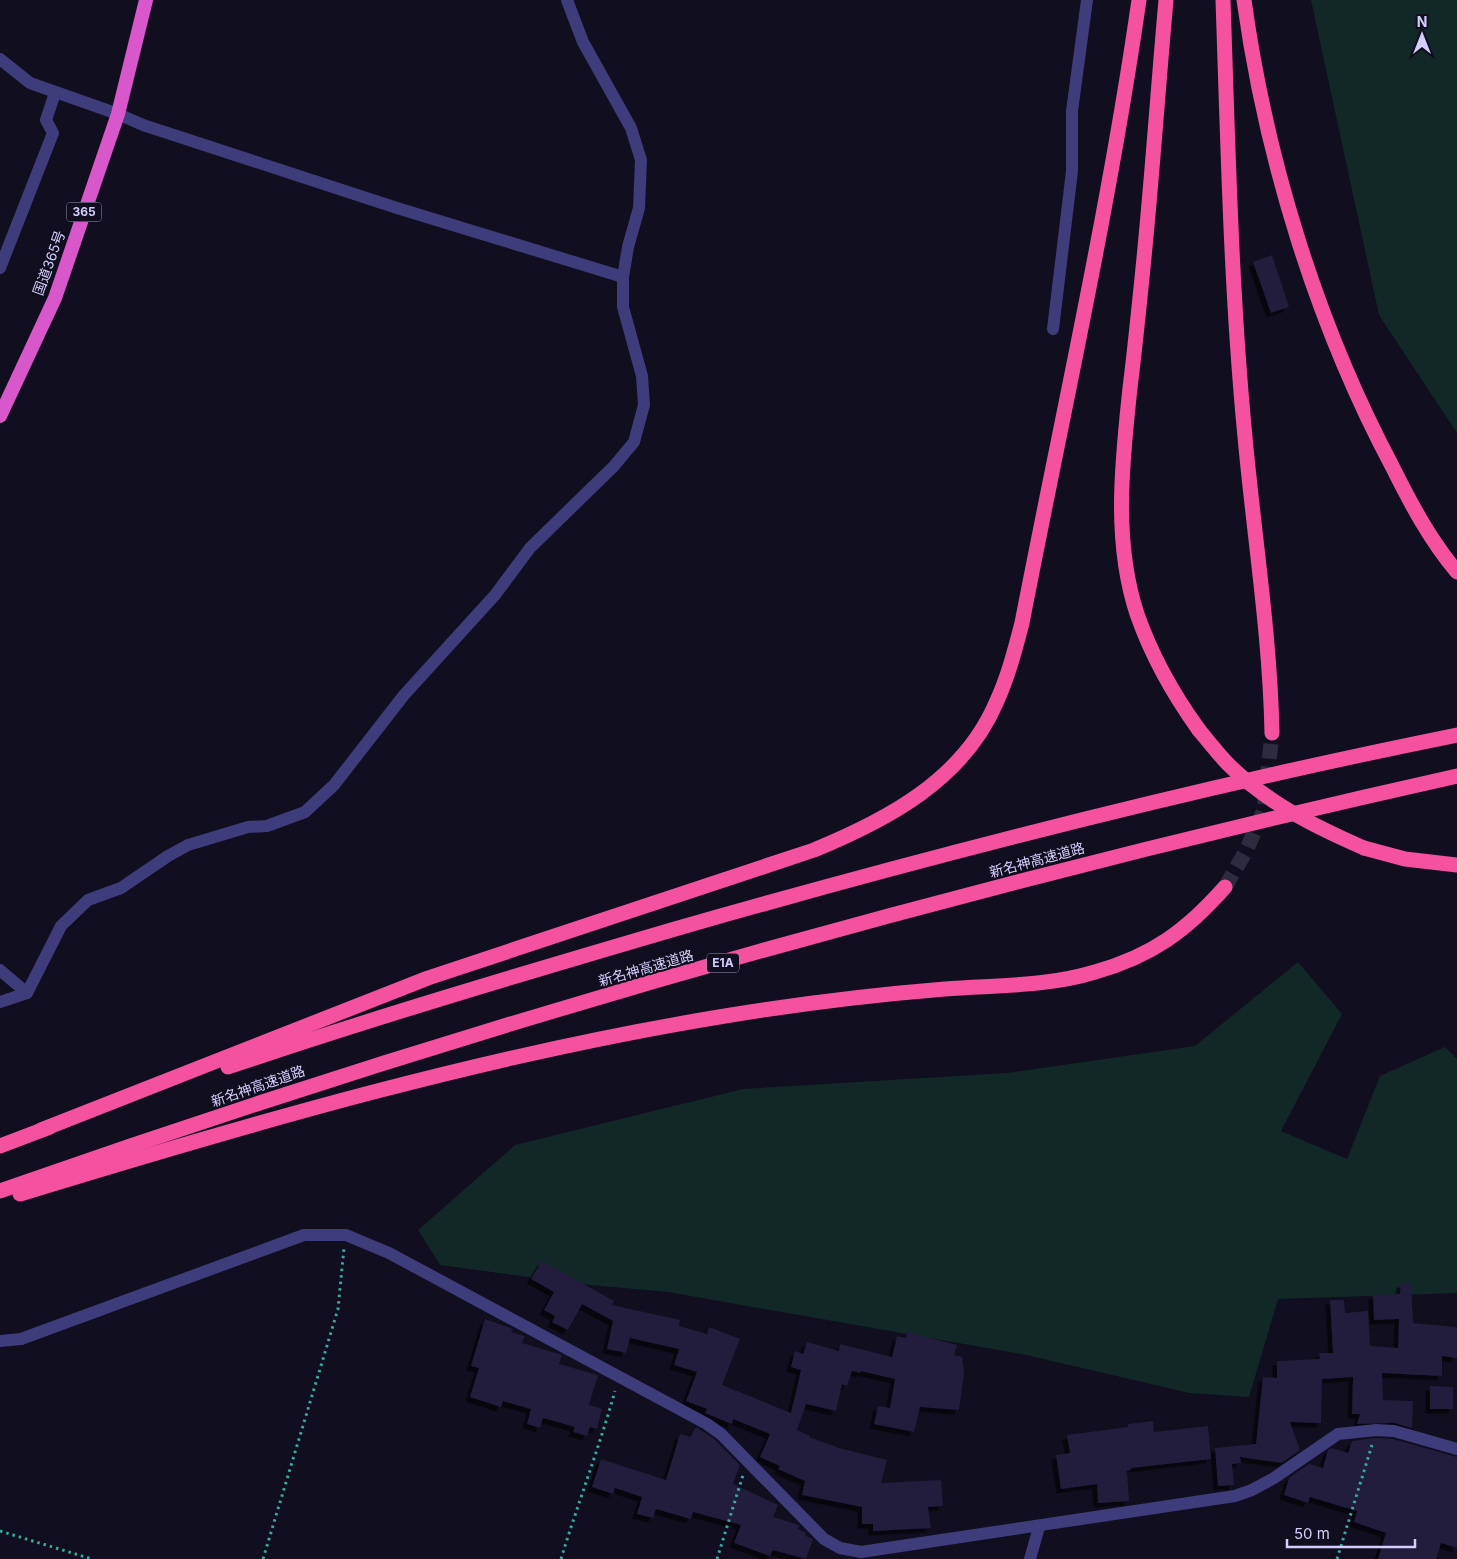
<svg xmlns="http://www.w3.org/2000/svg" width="1457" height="1559" font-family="Inter,'Noto Sans JP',sans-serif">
<defs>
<filter id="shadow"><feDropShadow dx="-4.5" dy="4.5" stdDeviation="0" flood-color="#0009"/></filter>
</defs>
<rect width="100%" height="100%" fill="#110e1f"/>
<!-- green -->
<g fill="#112827">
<path d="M1311,0H1457V433L1379,315Z"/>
<path d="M1298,962L1342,1014L1281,1131L1347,1159L1380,1076L1445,1047L1457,1059V1293L1278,1299L1249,1397L1190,1393L1026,1355L668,1292L580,1284L440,1265L418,1230L515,1145L743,1089L1007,1073L1195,1046Z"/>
</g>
<!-- building -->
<g fill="#221b3e" filter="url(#shadow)">
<path d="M1272,255L1289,307L1271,313L1253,262Z"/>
<path d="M542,1261L614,1301L612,1305L680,1320L679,1326L707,1334L709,1327L740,1339L722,1385L791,1413L801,1370L791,1367L795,1351L803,1354L807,1342L839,1351L840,1344L892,1357L897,1336L906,1338L907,1332L957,1345L954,1355L962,1357L964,1373L959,1410L920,1407L914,1432L874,1424L878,1406L890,1408L895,1379L861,1371V1373L852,1371L847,1386L842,1384L836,1411L806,1404L797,1430L810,1436L809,1437L839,1448L887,1460L881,1483L941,1480L943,1506L928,1507L931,1528L873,1531V1524H862V1507L802,1495L805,1481L778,1469L780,1466L760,1457L770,1434L733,1419L732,1424L705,1413L707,1409L686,1401L697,1372L674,1365L679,1349L630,1338L626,1353L607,1349L613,1321L582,1304L568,1330L552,1322L555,1316L544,1310L554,1292L531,1279Z"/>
<path d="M1401,1283H1411L1413,1323L1457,1327V1358L1442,1356V1376L1382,1373L1383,1400L1413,1401L1412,1428L1394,1423L1357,1424L1360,1414H1352L1353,1377L1322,1379L1321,1423L1290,1422L1300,1450L1282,1463L1240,1457L1241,1463L1232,1464L1234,1485L1218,1486L1215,1448L1256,1444L1263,1377L1277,1378V1361L1320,1359L1319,1353H1333L1330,1300H1344L1345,1313L1368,1311L1370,1346L1398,1348L1399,1319L1374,1320L1373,1295L1400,1294Z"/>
<path d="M485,1319L513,1329L511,1332L525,1336L522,1343L562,1355L559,1364L598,1375L589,1405L602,1409L597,1429L590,1427L587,1436L573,1432L575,1427L543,1418L540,1428L527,1424L531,1409L503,1401L501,1407L470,1397L479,1368L471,1366Z"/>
<path d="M1430,1386L1453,1387V1409H1430Z"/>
<path d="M1153,1421L1154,1432L1208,1426L1211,1459L1131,1468V1470L1127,1471L1129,1501L1098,1503L1097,1484L1061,1489L1056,1455L1070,1453L1067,1435L1128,1427V1424Z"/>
<path d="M696,1427L713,1438L740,1465L733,1484L778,1505L773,1517L799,1525L798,1529L805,1532L806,1536L813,1539L806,1559L773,1550L770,1556L734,1543L741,1525L693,1512L691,1519L656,1509L653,1518L637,1514L642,1497L615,1488L613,1494L592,1487L601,1459L666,1480L680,1434L690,1437Z"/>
<path d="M1376,1438L1393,1439L1457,1457V1548L1441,1543L1436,1559H1378L1386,1533L1354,1522L1357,1511L1310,1497L1308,1503L1284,1495L1289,1478L1309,1464L1323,1468L1328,1450L1332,1448L1348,1453L1352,1441Z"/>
</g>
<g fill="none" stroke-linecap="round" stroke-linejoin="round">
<!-- motorway-tunnel -->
<path stroke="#2e2b40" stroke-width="15" stroke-dasharray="15 8" stroke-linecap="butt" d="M1225,887L1246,851L1264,810L1272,733"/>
<!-- path -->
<g stroke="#35a9a2" stroke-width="3" stroke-dasharray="2.5 4" stroke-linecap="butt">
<path d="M0,1531L92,1559"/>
<path d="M263,1559L338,1309L344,1248"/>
<path d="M561,1559C578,1503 599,1448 615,1391"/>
<path d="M717,1559L743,1475"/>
<path d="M1337,1559L1372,1445"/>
</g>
<!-- minor -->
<g stroke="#3e3c7b" stroke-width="12">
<path d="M0,59L30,83L118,114L143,125L397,208L623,277"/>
<path d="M0,268L53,133L46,120L55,93"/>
<path d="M1053,329L1072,171V111L1087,0"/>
<path d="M0,970L27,993"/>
<path d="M0,1002L27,993L61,926L88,900L121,888L168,856L188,845L248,827L267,826L305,812L334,785L404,695L495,595L530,548L614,466L634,442L644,405L642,376L623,307V277L628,247L639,208L641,160L631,128L583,42L567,0"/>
<path d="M0,1341L21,1339L304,1235H346L389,1253L707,1424L721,1434L824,1539L840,1548L861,1552L1235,1496L1252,1490L1274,1478L1338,1434L1376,1430L1394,1431L1457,1449"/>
<path d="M1030,1559L1039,1527"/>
</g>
<!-- trunk -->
<path stroke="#d857ca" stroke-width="14" d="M0,416L55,298L118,114L146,0"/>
<!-- motorway -->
<g stroke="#f451a0" stroke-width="15">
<path d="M1166,0C1158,89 1152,179 1143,268C1139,308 1135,348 1130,388C1122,463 1113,541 1137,614C1152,657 1173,694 1199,730"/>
<path d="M1223,0C1228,146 1231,292 1245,437C1254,536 1270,634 1272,733"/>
<path d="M1244,0C1266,159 1317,325 1392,466C1411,504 1430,540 1457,572"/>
<path d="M1364,848L1405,859L1457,865"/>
<path d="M228,1067C376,1017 525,973 675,929C933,855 1194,788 1457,735"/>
<path d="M41,1130L428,978L814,850C887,820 963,780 996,703C1008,677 1015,650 1022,623C1062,416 1109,209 1139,0"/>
<path d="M0,1146L50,1127"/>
<path d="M0,1191C477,1023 964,886 1457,776"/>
<path d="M20,1194C252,1123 485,1055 725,1016C798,1004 871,995 945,989C995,985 1046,987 1095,972C1152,956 1186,931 1225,887"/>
</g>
<!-- motorway-bridge -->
<path stroke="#f451a0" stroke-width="15" d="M1199,730C1209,742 1219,755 1229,765C1267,803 1316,827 1364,848"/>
</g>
<g text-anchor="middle" stroke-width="4" stroke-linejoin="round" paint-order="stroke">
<!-- shield labels -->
<g fill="#110e1f" stroke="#9994ba" stroke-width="1">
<rect x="66.5" y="202.5" width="35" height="19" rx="4"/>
<rect x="707" y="953.5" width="32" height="19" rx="4"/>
</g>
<g font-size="12" font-weight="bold" fill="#d3cefc">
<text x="84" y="216">365</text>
<text x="723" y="967">E1A</text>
</g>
<!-- street labels -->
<g font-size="14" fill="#d3cefc" stroke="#110e1f">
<text transform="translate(49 263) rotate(-70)" y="5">国道365号</text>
<text transform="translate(1037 860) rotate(-15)" y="5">新名神高速道路</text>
<text transform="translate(646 968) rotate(-16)" y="5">新名神高速道路</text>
<text transform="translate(258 1086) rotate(-19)" y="5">新名神高速道路</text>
</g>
</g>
<!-- north arrow -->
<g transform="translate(1422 35)" stroke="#110e1f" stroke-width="4" paint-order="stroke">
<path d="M0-4L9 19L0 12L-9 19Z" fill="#d3cefc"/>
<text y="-8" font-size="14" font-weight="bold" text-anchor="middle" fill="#d3cefc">N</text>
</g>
<!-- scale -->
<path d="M1287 1539v8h128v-8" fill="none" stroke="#d3cefc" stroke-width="2.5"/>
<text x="1294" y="1539" font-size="15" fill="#d3cefc" stroke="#110e1f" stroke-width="4" paint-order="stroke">50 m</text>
</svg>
